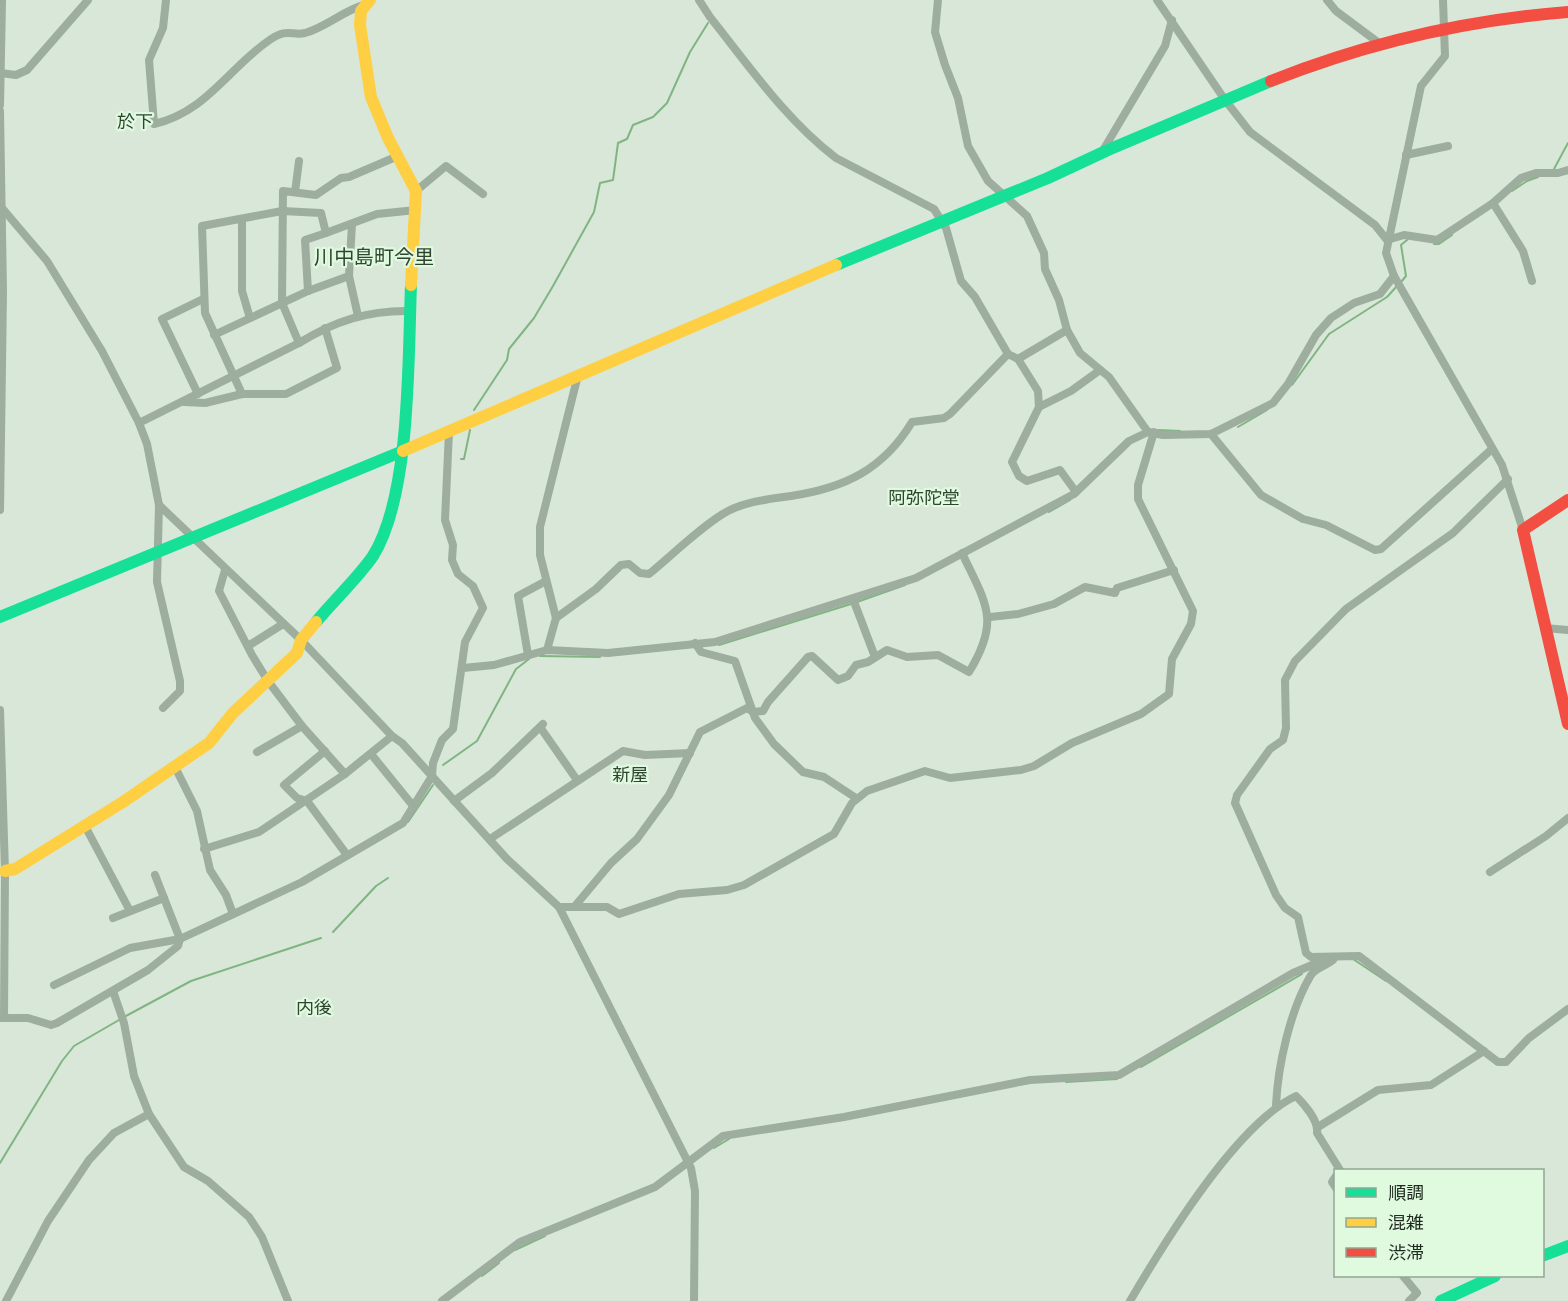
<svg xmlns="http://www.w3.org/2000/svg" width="1568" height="1301" font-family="'PT Sans Narrow','Noto Sans JP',sans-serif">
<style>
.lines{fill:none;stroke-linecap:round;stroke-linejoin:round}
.stream{stroke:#80b583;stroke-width:2}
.street{stroke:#9dad9e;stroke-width:8}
.fast{stroke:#16e098;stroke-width:12}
.slow{stroke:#ffcf43;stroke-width:12}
.jam{stroke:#f24e42;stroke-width:12}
.labels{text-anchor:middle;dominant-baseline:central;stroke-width:4.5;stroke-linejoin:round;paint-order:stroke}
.neighbourhood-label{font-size:18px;fill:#2f4530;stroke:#dffadf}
.quarter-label{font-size:20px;fill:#2f4530;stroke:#dffadf}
</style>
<rect width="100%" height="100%" fill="#d8e7d8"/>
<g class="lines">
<g class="stream">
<polyline points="1554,169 1568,143"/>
<polyline points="1512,191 1527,181 1538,177"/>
<polyline points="1434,244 1439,244 1452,235"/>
<polyline points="1401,282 1406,276 1401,245 1407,240"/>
<polyline points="1292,385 1329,334 1387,297 1397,286"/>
<polyline points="474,410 507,360 509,349 534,318 553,286 594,212 600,183 613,180 618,143 627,139 633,125 653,117 667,103 690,52 708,23"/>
<polyline points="1238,427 1267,410"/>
<polyline points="1158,430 1180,431"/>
<polyline points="461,459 464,459 470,430"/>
<polyline points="1049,512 1070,500"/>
<polyline points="857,602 905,585"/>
<polyline points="719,645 851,604"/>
<polyline points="540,656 600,657"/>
<polyline points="443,765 477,741 516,669 529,659"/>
<polyline points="408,822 433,785"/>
<polyline points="333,932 376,886 388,878"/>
<polyline points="1353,959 1386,981"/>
<polyline points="124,1017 191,981 321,938"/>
<polyline points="1141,1067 1302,974"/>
<polyline points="1066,1082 1117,1079"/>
<polyline points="714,1148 729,1139"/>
<polyline points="0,1163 62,1061 74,1046 119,1020"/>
<polyline points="515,1250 545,1236"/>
<polyline points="482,1276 499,1263"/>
</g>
<g class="street">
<path d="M166,0L163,28L149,60L154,124C207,112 229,67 271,39C287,28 292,36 305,33C327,27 345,9 367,4"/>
<path d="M699,0L710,17C749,66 786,120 836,158L934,209L946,228L961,281L975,297L1008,354L1018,359L1067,330"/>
<polyline points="938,0 935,32 945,65 958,98 968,146 988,181 1027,216 1044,253 1045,269 1059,300 1067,330 1080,353 1109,377 1148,432"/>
<polyline points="1157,0 1225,100 1250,132 1375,225 1387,240 1404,235 1437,240 1493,203 1521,178 1536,173 1558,173 1568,170"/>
<polyline points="1327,0 1336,11 1379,43"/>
<polyline points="1443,0 1445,56 1421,86 1386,253 1394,276 1502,465 1523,530"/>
<polyline points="0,73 16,75 27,70 88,0"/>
<polyline points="0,105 2,0"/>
<polyline points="0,111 3,292 0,510"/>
<polyline points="1102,152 1165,46 1172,20"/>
<polyline points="1406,155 1448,146"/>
<polyline points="416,191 446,166 483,194"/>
<polyline points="295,192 299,161"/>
<polyline points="1493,203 1523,251 1532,281"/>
<polyline points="2,208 47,261 102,351 139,423 147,444 159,505 157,582 180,681 180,691 163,708"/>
<polyline points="242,220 242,291 250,318"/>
<polyline points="349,276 358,316"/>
<polyline points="308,291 305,240 326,233"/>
<polyline points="214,335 308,291 349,276 352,224"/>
<polyline points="299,343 282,303 283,191 316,195 341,178 349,177 398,156"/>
<polyline points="1018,359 1038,391 1039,407 1071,391 1100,370"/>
<polyline points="198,394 162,319 203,299"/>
<polyline points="242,394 205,313 202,226 282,211 321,213 326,233 377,214 416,210"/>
<polyline points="184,402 205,403 242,394 286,394 337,368 325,328"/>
<polyline points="1039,407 1012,462 1019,476 1027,481 1060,470 1076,492"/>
<path d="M139,423L299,343C335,321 368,310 411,311"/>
<polyline points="1211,434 1261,495 1303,519 1326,525 1375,550 1381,549 1492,449"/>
<polyline points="1508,479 1453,533 1346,609 1295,661 1285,680 1286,728 1283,740 1270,749 1237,795 1235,803 1276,895 1285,908 1298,917 1306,953 1311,957 1359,956 1498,1062 1506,1062 1529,1038 1568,1009"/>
<polyline points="159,505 301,640 392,736 402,743 507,859 559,907 691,1168 695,1191 694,1301"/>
<polyline points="225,570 219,591 252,655 268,681 302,726 345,774"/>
<polyline points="853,599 875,657"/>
<polyline points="990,617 1018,614 1054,604 1085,587 1115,593 1117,588 1174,570"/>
<path d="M556,618L596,589L621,565L629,564L640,573L649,574C671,556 705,523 728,511C747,501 771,499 791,496C844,488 883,470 912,422L944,418L950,414L1008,354"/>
<polyline points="1545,628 1568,630"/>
<polyline points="695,643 701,652 735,661 755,718 774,744 803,772 824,777 856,798"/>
<polyline points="248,646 283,624"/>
<polyline points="547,650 556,618 540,555 540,527 578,375"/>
<polyline points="528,655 518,596 546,581"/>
<polyline points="463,668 494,665 547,650 608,653 715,642 916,578 1074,494 1129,441 1148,432 1163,435 1211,434 1273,403 1288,384 1316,335 1331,318 1354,303 1380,294 1394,276"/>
<polyline points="0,710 5,871 4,1018"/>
<polyline points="540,727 577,780"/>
<polyline points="325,751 284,785 297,798 307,801 347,855"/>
<polyline points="257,752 302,726"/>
<polyline points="371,754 414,807"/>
<polyline points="175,767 197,811 210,870 226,895 233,914"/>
<polyline points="454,801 492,773 543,724"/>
<polyline points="85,826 130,911"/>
<polyline points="490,839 623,751 645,755 690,753"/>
<polyline points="204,849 259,832 345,774 392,736"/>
<polyline points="1490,872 1546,836 1568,818"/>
<path d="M575,906L611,863L637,839L669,795L700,732L747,708L753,712L763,711L768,702L808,657L812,656L838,680L848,676L856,665L868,662L887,650L907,657L938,655L969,672C1001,620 986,604 962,553"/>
<polyline points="559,907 607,907 619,914 679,894 727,890 744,885 834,834 852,803 867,791 925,771 950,778 1021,770 1034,766 1072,743 1141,714 1169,694 1172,659 1191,624 1193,611 1138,499 1138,485 1154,432"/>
<polyline points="113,918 164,898"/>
<polyline points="54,985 130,948 180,939 155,875"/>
<polyline points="113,991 124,1023 134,1076 149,1114 184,1167 208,1181 249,1217 262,1237 288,1301"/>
<polyline points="0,1018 28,1018 51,1025 57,1023 148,970 178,946 180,939 302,882 403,823 432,776 433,763 442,740 453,729 465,642 483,608 473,586 458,574 452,560 453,545 445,520 449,431"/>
<path d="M1276,1105C1278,1065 1290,1010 1311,975C1315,968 1328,965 1333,960"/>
<polyline points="1318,1127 1378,1090 1431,1085 1484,1051"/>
<polyline points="1336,1176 1332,1182 1336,1188"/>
<polyline points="1403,1276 1417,1293 1409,1301"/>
<polyline points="6,1301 48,1221 89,1160 114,1133 149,1114"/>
<polyline points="442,1301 520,1242 655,1187 723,1136 844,1117 1030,1080 1119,1075 1293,973 1331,957"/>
<path d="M1130,1301C1164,1243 1236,1124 1296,1096C1304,1104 1319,1121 1317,1133L1340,1170"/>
</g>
<g class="fast">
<polyline points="836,265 1048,178 1108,150 1271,81"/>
<polyline points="0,617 403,451"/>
<path d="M316,622C334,600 357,579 373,556C411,495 408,358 411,285"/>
<polyline points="1542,1256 1568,1246"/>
<polyline points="1441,1301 1495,1276"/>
</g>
<g class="slow">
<polyline points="370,0 361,11 360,25 371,97 388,138 416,191 411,285"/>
<polyline points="403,451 836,265"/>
<polyline points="5,871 15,869 123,802 209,743 233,713 297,653 301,640 316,622"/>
</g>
<g class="jam">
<path d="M1271,81C1367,43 1465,20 1568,12"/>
<polyline points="1568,500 1523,530 1568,724"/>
</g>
</g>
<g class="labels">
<g class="neighbourhood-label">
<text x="135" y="121">於下</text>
<text x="924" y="497">阿弥陀堂</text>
<text x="630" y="774">新屋</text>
<text x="314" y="1007">内後</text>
</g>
<g class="quarter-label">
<text x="374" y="257">川中島町今里</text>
</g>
</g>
<rect x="1334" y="1169" width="210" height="108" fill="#dffadf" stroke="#92a692" stroke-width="1.5"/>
<rect x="1346" y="1188" width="30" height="9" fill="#16e098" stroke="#92a692" stroke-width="1.5"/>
<text x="1388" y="1199" font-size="18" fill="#1f291f">順調</text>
<rect x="1346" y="1218" width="30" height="9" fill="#ffcf43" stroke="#92a692" stroke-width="1.5"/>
<text x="1388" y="1229" font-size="18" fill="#1f291f">混雑</text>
<rect x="1346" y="1248" width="30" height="9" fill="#f24e42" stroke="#92a692" stroke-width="1.5"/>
<text x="1388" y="1259" font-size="18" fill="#1f291f">渋滞</text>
</svg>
